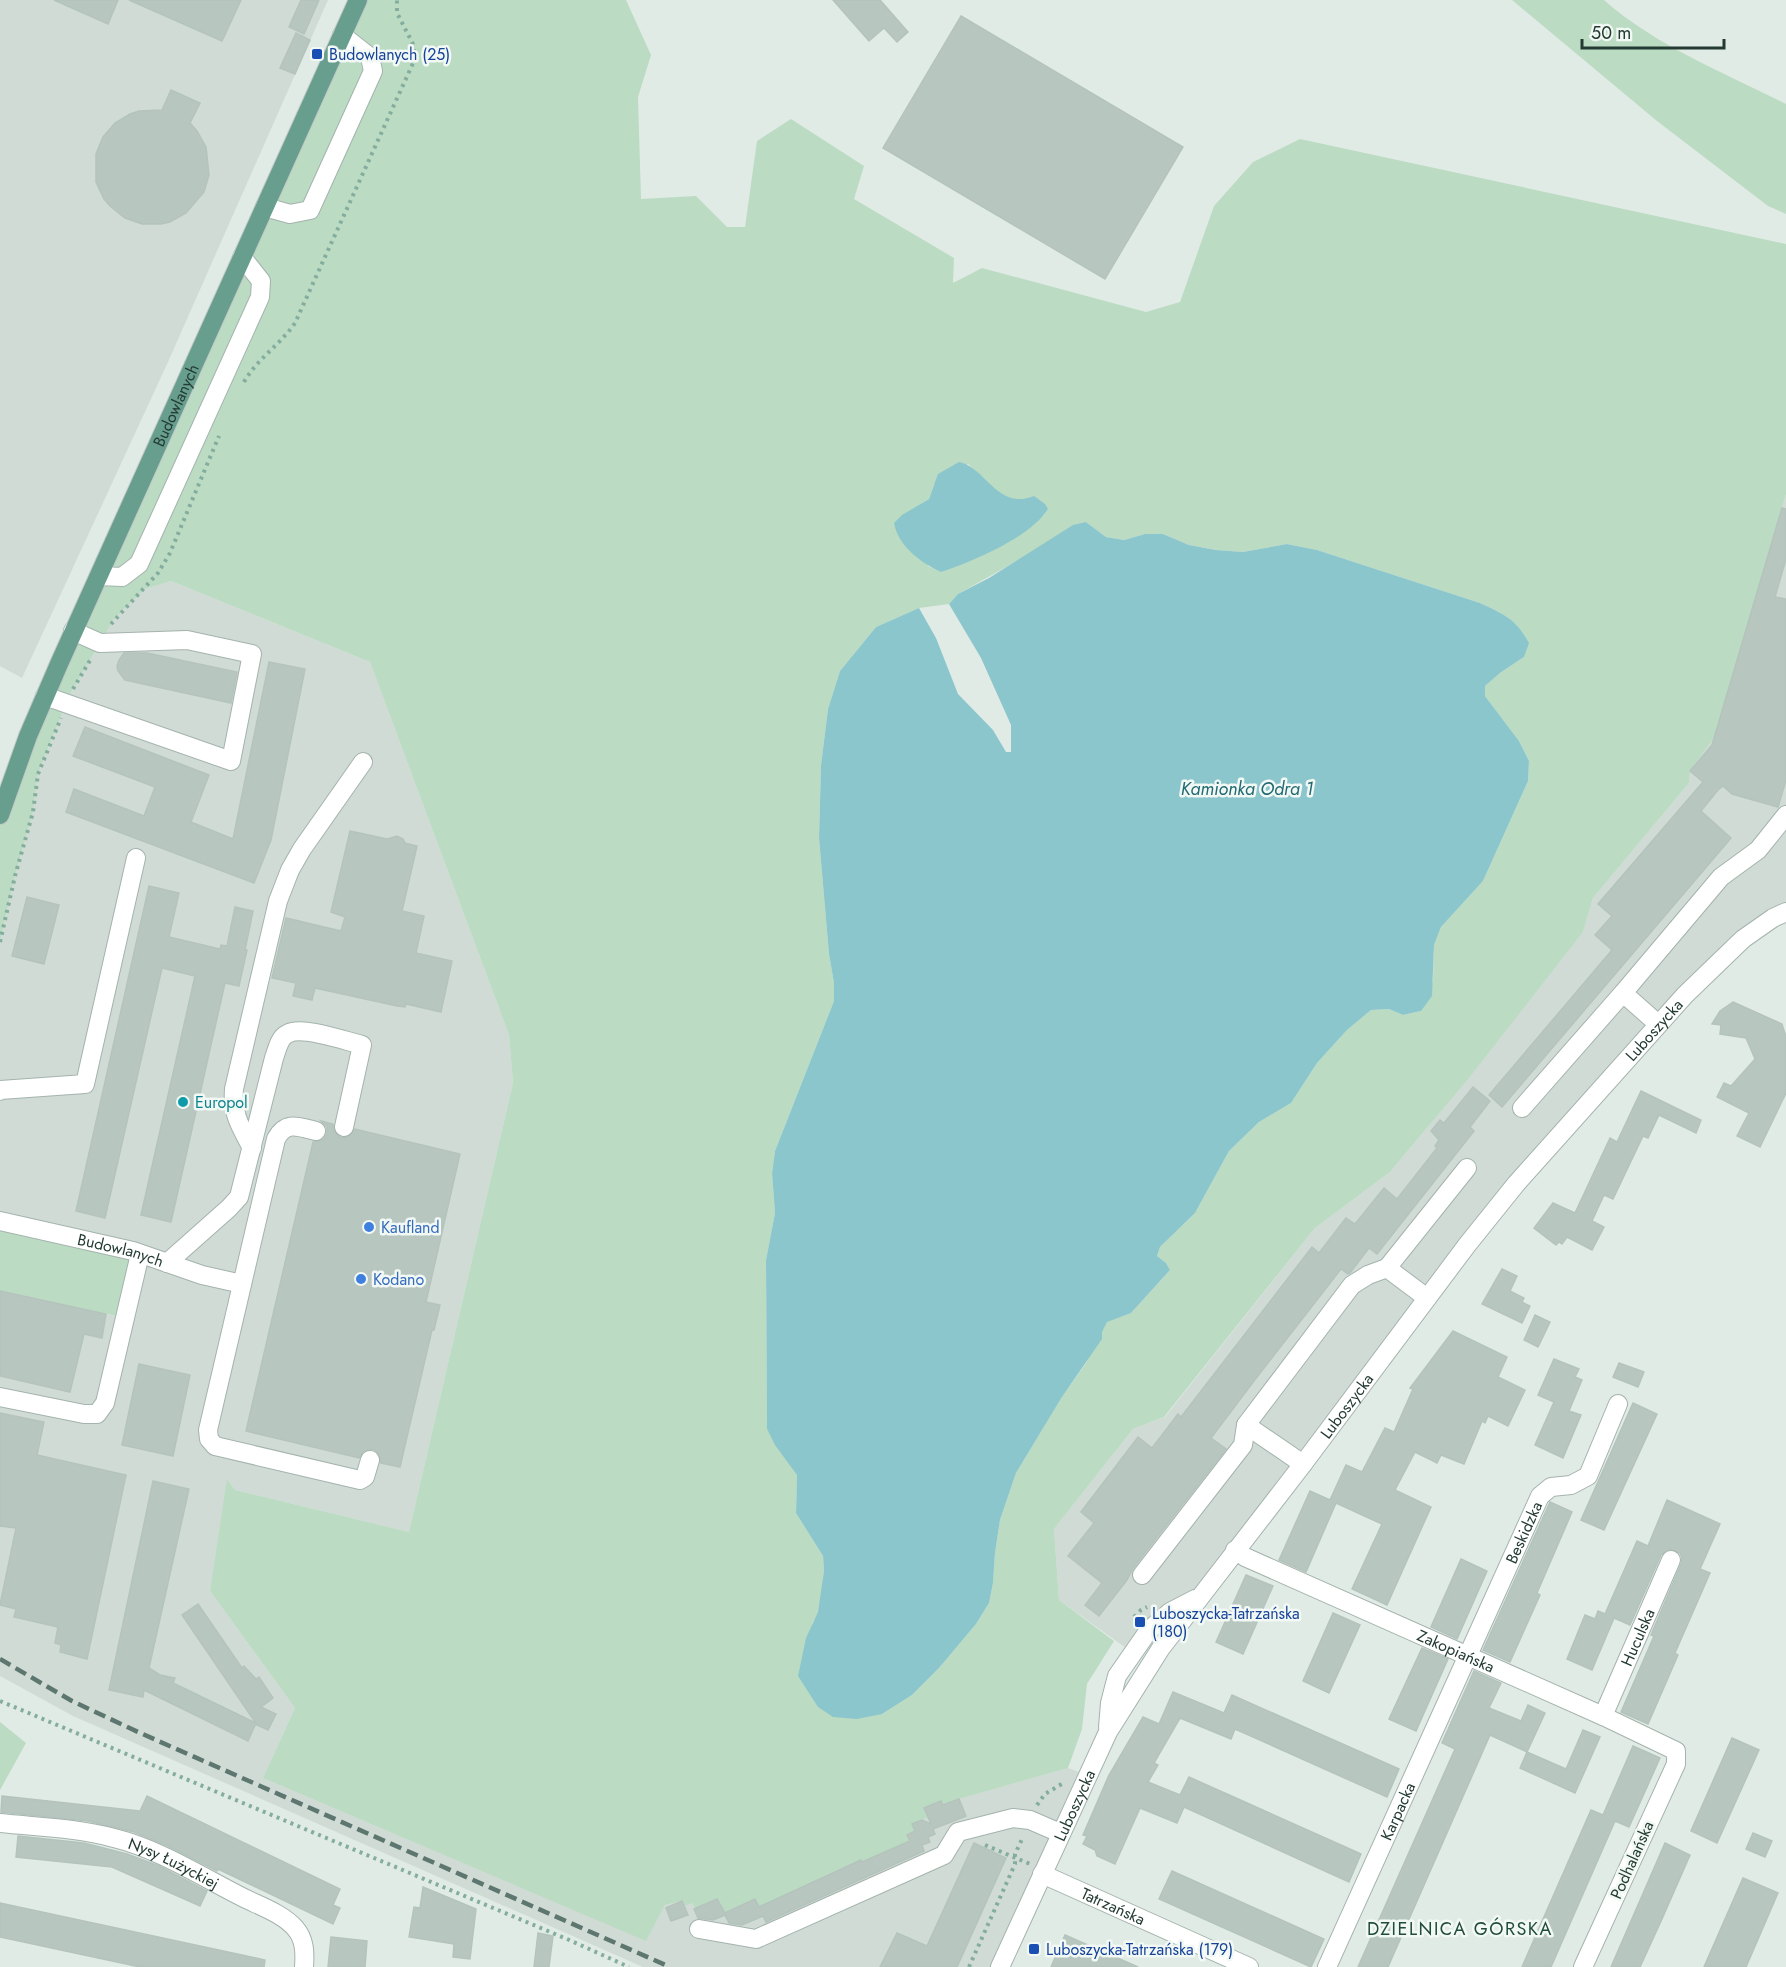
<svg xmlns="http://www.w3.org/2000/svg" width="1786" height="1967" font-family="Jost,sans-serif">
<style>
.built{fill:#d0dbd5}
.green{fill:#bbdbc3;fill-rule:evenodd}
.water{fill:#8cc6cd}
.building{fill:#b7c6bf;stroke:#b4c4bd;stroke-width:1.5}
.lines{fill:none;stroke-linecap:round;stroke-linejoin:round}
.minor-casing{stroke:#a4b3ad;stroke-width:20}
.major-casing{stroke:#c1c8c6;stroke-width:20}
.path{stroke:#84ad9e;stroke-width:4;stroke-dasharray:3 4.5;stroke-linecap:butt}
.minor{stroke:#fff;stroke-width:18}
.major{stroke:#689e8e;stroke-width:18}
.rail{stroke:#5d766f;stroke-width:4.5;stroke-dasharray:12 6;stroke-linecap:butt}
.transit-dot{fill:#1a4fb4;stroke:#f2f8f4;stroke-width:2}
.culture-dot{fill:#0f9aa8;stroke:#f2f8f4;stroke-width:2}
.shop-dot{fill:#3f7fe0;stroke:#f2f8f4;stroke-width:2}
.labels{text-anchor:middle;dominant-baseline:central;stroke-width:5;stroke-linejoin:round;paint-order:stroke}
.transit-label{font-size:16px;fill:#164399;stroke:#f2f8f4;text-anchor:start}
.street-label{font-size:16px;fill:#233b33;stroke:#f2f8f4}
.culture-label{font-size:16px;fill:#0d838f;stroke:#f2f8f4;text-anchor:start}
.shop-label{font-size:16px;fill:#366cbe;stroke:#f2f8f4;text-anchor:start}
.water-label{font-size:18px;font-style:italic;fill:#206973;stroke:#f2f8f4}
.neighbourhood-label{font-size:18px;letter-spacing:1.5px;fill:#204c3f;stroke:#f2f8f4}
</style>
<rect width="100%" height="100%" fill="#e1ebe6"/>
<g class="built">
<polygon points="0,0 328,0 168,362 22,678 0,666"/>
<polygon points="1786,494 1786,912 1773,918 1549,1145 1235,1550 1133,1653 1059,1600 1054,1529 1133,1429 1165,1417 1315,1228 1390,1172 1427,1128 1583,932 1593,898 1689,783 1690,771 1714,738"/>
<polygon points="171,581 370,662 509,1035 513,1083 409,1532 235,1490 228,1480 210,1591 295,1708 263,1778 646,1940 665,1905 682,1901 692,1903 695,1909 717,1899 755,1899 759,1907 907,1835 924,1808 941,1801 943,1805 959,1799 1068,1768 1087,1775 1000,1967 643,1967 73,1716 0,1676 0,1291 125,1318 0,1221 0,942 15,876 33,812 38,774 69,696 114,619 145,589"/>
</g>
<g class="green">
<path d="M358,0H626L651,55L638,97L641,199L696,196L727,227H745L757,141L791,119L864,166L854,199L954,258L953,283L982,268L1146,312L1180,302L1214,206L1253,162L1300,139L1786,244V494L1714,738L1690,771L1689,783L1593,898L1583,932L1468,1079L1390,1172L1315,1228L1164,1417L1133,1429L1054,1529L1059,1600L1114,1641L1087,1684L1082,1729L1068,1768L959,1799L943,1805L940,1802L924,1808L928,1817L912,1824L915,1831L907,1835L909,1841L759,1907L755,1900L725,1913L717,1899L695,1909L692,1903L684,1906L682,1901L665,1905L646,1941L263,1778L295,1708L210,1591L227,1479L235,1490L409,1532L513,1083L509,1035L370,662L171,581L145,589L114,619L69,696L38,774L33,812L15,876L0,942V815ZM968,464C980,476 997,495 1015,500C1026,502 1037,505 1048,509L1044,515L1031,526L941,572L928,566L919,505L929,499L934,485ZM1086,522L1106,537L1124,540L1145,534H1163L1189,545L1216,550L1243,552L1287,544L1317,550L1480,603C1505,615 1515,618 1528,643L1524,657L1500,673L1485,686V696L1519,741L1529,761L1528,781L1483,881L1441,927L1434,945L1433,981L1421,1011L1403,1015L1389,1009L1371,1010L1347,1030L1317,1063L1291,1103L1259,1122L1229,1151L1195,1213L1160,1247L1157,1256L1166,1263L1170,1270L1131,1313L1107,1321L1086,1363L1062,1397L1016,1473L1000,1520L995,1553L993,1583L989,1603L976,1624L939,1668L912,1695L882,1714L812,1624L818,1613L822,1593L824,1571L823,1556L796,1513L797,1475L767,1429L766,1260L775,1213L772,1173L775,1151L834,1001V983L829,954L819,838L821,765L828,709L840,671L876,627L919,608L949,604L958,594Z"/>
<path d="M1512,0H1604C1656,46 1725,73 1786,104V214L1768,206L1657,121Z"/>
<polygon points="0,1221 133,1251 126,1318 0,1291"/>
<polygon points="0,1722 26,1743 0,1790"/>
</g>
<g class="water">
<path d="M959,462C986,467 997,511 1034,496L1045,504L1048,509C1031,537 971,562 941,572C921,563 898,546 894,523L902,515L929,499L938,474Z"/>
<path d="M1086,522L1106,537L1124,540L1145,534H1163L1189,545L1216,550L1243,552L1287,544L1317,550L1480,603C1505,615 1515,618 1529,643L1524,657L1500,673L1485,686V696L1519,741L1529,761L1528,781L1483,881L1441,927L1434,945L1432,996L1421,1011L1403,1015L1389,1009L1371,1010L1347,1030L1317,1063L1291,1103L1259,1122L1229,1151L1195,1213L1160,1247L1157,1256L1166,1263L1170,1270L1131,1313L1107,1322L1102,1332V1339L1062,1397L1016,1473L1000,1520L995,1553L993,1583L989,1603L976,1624L939,1668L912,1695L882,1714L857,1719L833,1717L818,1707L798,1676L806,1638L818,1612L824,1571L823,1556L796,1513L797,1475L775,1445L767,1429L766,1260L775,1213L772,1173L775,1151L834,1001V983L829,954L819,838L821,765L828,709L840,671L876,627L919,608L936,638L958,694L993,730L1006,752H1011V725L981,658L949,604L958,594L989,578L1073,525Z"/>
</g>
<g class="building">
<polygon points="54,0 118,0 108,24"/>
<polygon points="129,0 241,0 222,41"/>
<polygon points="301,0 319,0 304,34 289,27"/>
<polygon points="833,0 880,0 908,32 897,42 884,28 869,41"/>
<polygon points="961,16 1183,147 1105,279 883,148"/>
<polygon points="296,33 310,40 295,74 280,68"/>
<polygon points="171,90 200,103 190,123 197,131 206,147 209,175 204,192 186,213 170,222 161,224 142,224 125,218 110,206 104,199 96,182 96,154 103,137 115,123 130,114 139,111 162,110"/>
<polygon points="1782,508 1786,509 1786,559 1775,597 1786,599 1786,780 1778,807 1732,794 1723,786 1718,790 1701,811 1731,838 1502,1107 1489,1095 1612,950 1595,935 1612,916 1598,904 1703,782 1690,771 1712,745"/>
<polygon points="124,653 147,653 237,672 231,703 125,680 118,671 117,666 119,660"/>
<polygon points="269,662 305,669 271,840 254,883 66,812 74,789 144,816 155,787 73,756 85,727 209,775 191,822 233,839"/>
<polygon points="350,831 387,839 397,836 403,839 405,843 417,846 402,911 424,916 416,953 452,961 441,1012 406,1004 405,1007 397,1006 315,988 312,1000 293,996 296,983 272,978 286,918 341,931 345,917 331,912"/>
<polygon points="149,886 179,893 169,937 220,949 221,945 227,946 235,907 253,911 245,950 247,950 239,986 225,983 171,1222 141,1215 195,976 162,968 105,1218 76,1211"/>
<polygon points="27,897 59,905 44,964 12,956"/>
<polygon points="1733,1002 1782,1024 1786,1037 1786,1093 1760,1147 1737,1136 1749,1113 1717,1097 1724,1083 1731,1086 1755,1059 1746,1038 1720,1034 1721,1025 1712,1024 1720,1011"/>
<polygon points="1473,1087 1490,1101 1470,1127 1474,1131 1377,1254 1369,1248 1350,1273 1348,1274 1341,1269 1257,1377 1211,1438 1226,1449 1133,1568 1127,1580 1099,1616 1085,1605 1102,1583 1068,1556 1094,1523 1081,1512 1138,1437 1152,1448 1178,1414 1181,1417 1312,1247 1319,1253 1346,1218 1355,1224 1384,1188 1397,1199 1437,1148 1435,1146 1439,1140 1431,1131 1440,1120 1444,1123"/>
<polygon points="1641,1091 1701,1120 1696,1133 1659,1115 1648,1138 1643,1136 1613,1199 1604,1195 1592,1221 1604,1227 1592,1250 1567,1237 1562,1244 1559,1242 1556,1245 1534,1228 1553,1203 1575,1213 1610,1138 1617,1142"/>
<polygon points="321,1121 333,1124 334,1131 341,1138 348,1137 355,1129 460,1154 426,1302 440,1305 434,1330 432,1330 400,1467 381,1463 378,1453 373,1449 363,1452 359,1458 246,1431 313,1142 324,1139 327,1133 327,1127"/>
<polygon points="1502,1269 1517,1276 1510,1291 1524,1298 1522,1302 1530,1306 1522,1323 1482,1304"/>
<polygon points="0,1291 106,1314 102,1338 84,1334 70,1392 0,1376"/>
<polygon points="1535,1315 1550,1322 1538,1347 1524,1340"/>
<polygon points="1453,1331 1507,1357 1498,1377 1525,1390 1508,1426 1488,1416 1485,1423 1482,1421 1464,1464 1441,1455 1437,1463 1415,1452 1395,1490 1431,1507 1387,1605 1352,1589 1382,1524 1336,1503 1306,1572 1279,1560 1310,1491 1330,1500 1346,1465 1362,1472 1385,1428 1394,1432 1413,1389 1410,1388"/>
<polygon points="1554,1359 1579,1369 1575,1377 1582,1380 1569,1411 1581,1415 1563,1458 1535,1445 1554,1402 1538,1395"/>
<polygon points="1619,1363 1644,1372 1638,1387 1613,1377"/>
<polygon points="139,1364 190,1375 173,1456 122,1445"/>
<polygon points="1633,1403 1657,1414 1604,1530 1581,1520"/>
<polygon points="0,1413 44,1422 37,1455 126,1475 87,1659 60,1652 61,1645 55,1643 58,1627 14,1617 16,1609 0,1605 16,1528 0,1526"/>
<polygon points="153,1481 189,1489 149,1668 160,1675 175,1678 173,1683 256,1723 248,1741 144,1690 143,1697 109,1690"/>
<polygon points="1667,1500 1720,1524 1700,1569 1710,1573 1675,1653 1678,1655 1648,1724 1621,1712 1654,1636 1651,1635 1681,1564 1682,1558 1680,1553 1670,1549 1661,1555 1630,1625 1614,1618 1592,1670 1567,1659 1585,1615 1595,1619 1598,1611 1605,1614 1637,1541 1648,1546"/>
<polygon points="1550,1502 1572,1512 1537,1593 1540,1595 1510,1662 1483,1650"/>
<polygon points="1461,1559 1487,1571 1457,1639 1431,1627"/>
<polygon points="1246,1575 1273,1586 1243,1654 1216,1642"/>
<polygon points="198,1604 242,1668 244,1666 256,1679 259,1677 273,1698 261,1707 276,1714 268,1730 257,1725 182,1615"/>
<polygon points="1333,1613 1360,1625 1329,1693 1303,1681"/>
<polygon points="1422,1648 1448,1659 1416,1731 1389,1719"/>
<polygon points="1474,1671 1501,1683 1489,1708 1521,1721 1528,1705 1545,1713 1527,1752 1490,1735 1388,1967 1358,1967 1455,1749 1442,1743"/>
<polygon points="1173,1692 1224,1713 1232,1695 1399,1769 1387,1797 1235,1729 1231,1739 1180,1718 1154,1763 1158,1765 1148,1782 1180,1795 1189,1777 1361,1854 1349,1882 1184,1807 1177,1823 1140,1808 1115,1864 1097,1856 1095,1850 1083,1844 1087,1836 1083,1835 1109,1775 1143,1717 1159,1724"/>
<polygon points="1583,1730 1600,1737 1575,1793 1520,1768 1527,1752 1566,1769"/>
<polygon points="1732,1738 1759,1750 1717,1843 1691,1831"/>
<polygon points="1633,1746 1660,1758 1629,1827 1615,1821 1551,1967 1522,1967 1591,1810 1603,1815"/>
<polygon points="2,1796 140,1811 147,1796 340,1889 333,1905 340,1908 333,1924 218,1869 217,1871 168,1846 134,1832 88,1821 1,1812"/>
<polygon points="959,1799 966,1816 933,1829 935,1834 928,1837 930,1842 922,1845 924,1851 766,1922 763,1916 742,1925 729,1923 725,1915 713,1920 698,1918 694,1909 717,1899 725,1913 755,1899 759,1907 861,1860 862,1862 910,1841 907,1835 915,1831 912,1824 922,1820 931,1824 924,1808 941,1801 943,1805"/>
<polygon points="1753,1833 1772,1841 1765,1857 1746,1849"/>
<polygon points="18,1836 84,1843 127,1854 159,1866 207,1891 200,1906 112,1867 16,1857"/>
<polygon points="974,1843 1006,1858 957,1967 880,1967 897,1933 927,1946"/>
<polygon points="1665,1843 1690,1855 1662,1919 1640,1967 1611,1967"/>
<polygon points="1172,1871 1324,1939 1311,1967 1159,1899"/>
<polygon points="1743,1878 1778,1893 1746,1967 1704,1967"/>
<polygon points="423,1887 476,1909 470,1959 453,1957 454,1944 409,1937 414,1907 420,1908"/>
<polygon points="682,1901 688,1915 671,1921 666,1908"/>
<polygon points="0,1903 265,1960 264,1967 140,1967 0,1937"/>
<polygon points="538,1933 553,1936 549,1967 534,1967"/>
<polygon points="1065,1935 1081,1942 1138,1967 1051,1967"/>
<polygon points="331,1937 367,1941 365,1967 328,1967"/>
</g>
<g class="lines">
<defs>
<g id="minor">
<polyline points="265,207 290,214 310,210 373,71 370,57 342,35"/>
<polyline points="99,576 122,577 139,564 260,297 261,281 242,257"/>
<polyline points="45,696 231,761 252,654 187,640 100,643 73,631"/>
<polyline points="1658,1024 1623,993 1721,877 1758,850 1786,815"/>
<polyline points="0,1091 0,1090 85,1084 136,858"/>
<polyline points="1522,1108 1623,993"/>
<path d="M316,1131C299,1127 286,1120 276,1139L208,1430L209,1439L215,1446L360,1480L365,1477L370,1460"/>
<path d="M252,1148C240,1126 232,1114 234,1089L278,901L290,870L302,849L363,762"/>
<path id="s1" d="M0,1221L133,1251L202,1275L242,1284"/>
<path d="M167,1263L229,1208L239,1197L274,1058C277,1050 279,1038 287,1034C302,1025 345,1041 362,1045L344,1127"/>
<polyline points="1427,1298 1387,1268 1467,1168"/>
<polyline points="0,1397 84,1414 97,1414 105,1403 140,1254"/>
<polyline points="1303,1464 1246,1425 1352,1285 1368,1275 1387,1268"/>
<path id="s2" d="M1235,1550L1245,1557L1603,1716L1676,1751V1764L1583,1967"/>
<polyline points="1142,1575 1243,1445 1246,1425"/>
<path id="s3" d="M1603,1716L1671,1560"/>
<polyline points="1108,1727 1110,1703 1117,1676 1149,1630 1170,1612 1195,1599"/>
<path id="s4" d="M0,1823C38,1827 77,1828 114,1838C159,1849 202,1877 244,1898C260,1906 283,1914 295,1928C305,1939 305,1953 304,1967"/>
<path id="s5" d="M1042,1874L1249,1967"/>
<polyline points="699,1929 756,1939 944,1855 958,1832 1013,1818 1030,1820 1060,1833"/>
<path id="s6" d="M1000,1967L1108,1732L1161,1648L1303,1464L1467,1245L1516,1184L1685,995L1743,939L1773,918L1786,912"/>
<path id="s7" d="M1327,1967L1540,1496L1551,1487L1571,1485L1588,1476L1618,1404"/>
</g>
<g id="major">
<path id="s8" d="M0,815L28,736L59,664L358,0"/>
</g>
</defs>
<use href="#minor" class="minor-casing"/>
<use href="#major" class="major-casing"/>
<g class="path">
<path d="M244,382C257,359 280,345 295,323L414,61V46L397,13V0"/>
<polyline points="111,624 158,573 170,553 219,436"/>
<polyline points="73,689 92,657"/>
<polyline points="0,942 15,876 33,812 38,774 61,718"/>
<polyline points="1134,1617 1141,1610 1147,1607"/>
<polyline points="0,1701 567,1939 629,1967"/>
<polyline points="1037,1805 1045,1794 1065,1782"/>
<polyline points="985,1845 1030,1864"/>
<polyline points="969,1967 1015,1864 1015,1854 1023,1837"/>
</g>
<use href="#minor" class="minor"/>
<use href="#major" class="major"/>
<polyline class="rail" points="0,1659 72,1701 138,1732 670,1967"/>
</g>
<g class="transit-dot">
<rect x="311" y="48" width="12" height="12" rx="3"/>
<rect x="1134" y="1616" width="12" height="12" rx="3"/>
<rect x="1028" y="1943" width="12" height="12" rx="3"/>
</g>
<circle class="culture-dot" cx="183" cy="1102" r="6"/>
<g class="shop-dot">
<circle cx="369" cy="1227" r="6"/>
<circle cx="361" cy="1279" r="6"/>
</g>
<g class="labels">
<g class="transit-label">
<text x="329" y="54">Budowlanych (25)</text>
<text x="1152" y="1613">Luboszycka-Tatrzańska<tspan x="1152" dy="18">(180)</tspan></text>
<text x="1046" y="1949">Luboszycka-Tatrzańska (179)</text>
</g>
<g class="street-label">
<text stroke="none"><textPath href="#s8" startOffset="446">Budowlanych</textPath></text>
<text stroke="none"><textPath href="#s6" startOffset="1149">Luboszycka</textPath></text>
<text stroke="none"><textPath href="#s1" startOffset="124">Budowlanych</textPath></text>
<text stroke="none"><textPath href="#s6" startOffset="663">Luboszycka</textPath></text>
<text stroke="none"><textPath href="#s7" startOffset="477">Beskidzka</textPath></text>
<text stroke="none"><textPath href="#s3" startOffset="86">Huculska</textPath></text>
<text stroke="none"><textPath href="#s2" startOffset="243">Zakopiańska</textPath></text>
<text stroke="none"><textPath href="#s6" startOffset="178">Luboszycka</textPath></text>
<text stroke="none"><textPath href="#s7" startOffset="171">Karpacka</textPath></text>
<text transform="translate(1632 1860) rotate(-66)">Podhalańska</text>
<text stroke="none"><textPath href="#s4" startOffset="180">Nysy Łużyckiej</textPath></text>
<text stroke="none"><textPath href="#s5" startOffset="78">Tatrzańska</textPath></text>
</g>
<g class="culture-label">
<text x="195" y="1102">Europol</text>
</g>
<g class="shop-label">
<text x="381" y="1227">Kaufland</text>
<text x="373" y="1279">Kodano</text>
</g>
<g class="water-label">
<text x="1247" y="789">Kamionka Odra 1</text>
</g>
<g class="neighbourhood-label">
<text x="1460" y="1929">DZIELNICA GÓRSKA</text>
</g>
</g>
<path d="M1582 39v9h142v-9" fill="none" stroke="#233b33" stroke-width="3"/>
<text x="1591" y="39" font-size="18" fill="#233b33" stroke="#f2f8f4" stroke-width="4.5" paint-order="stroke">50 m</text>
</svg>
